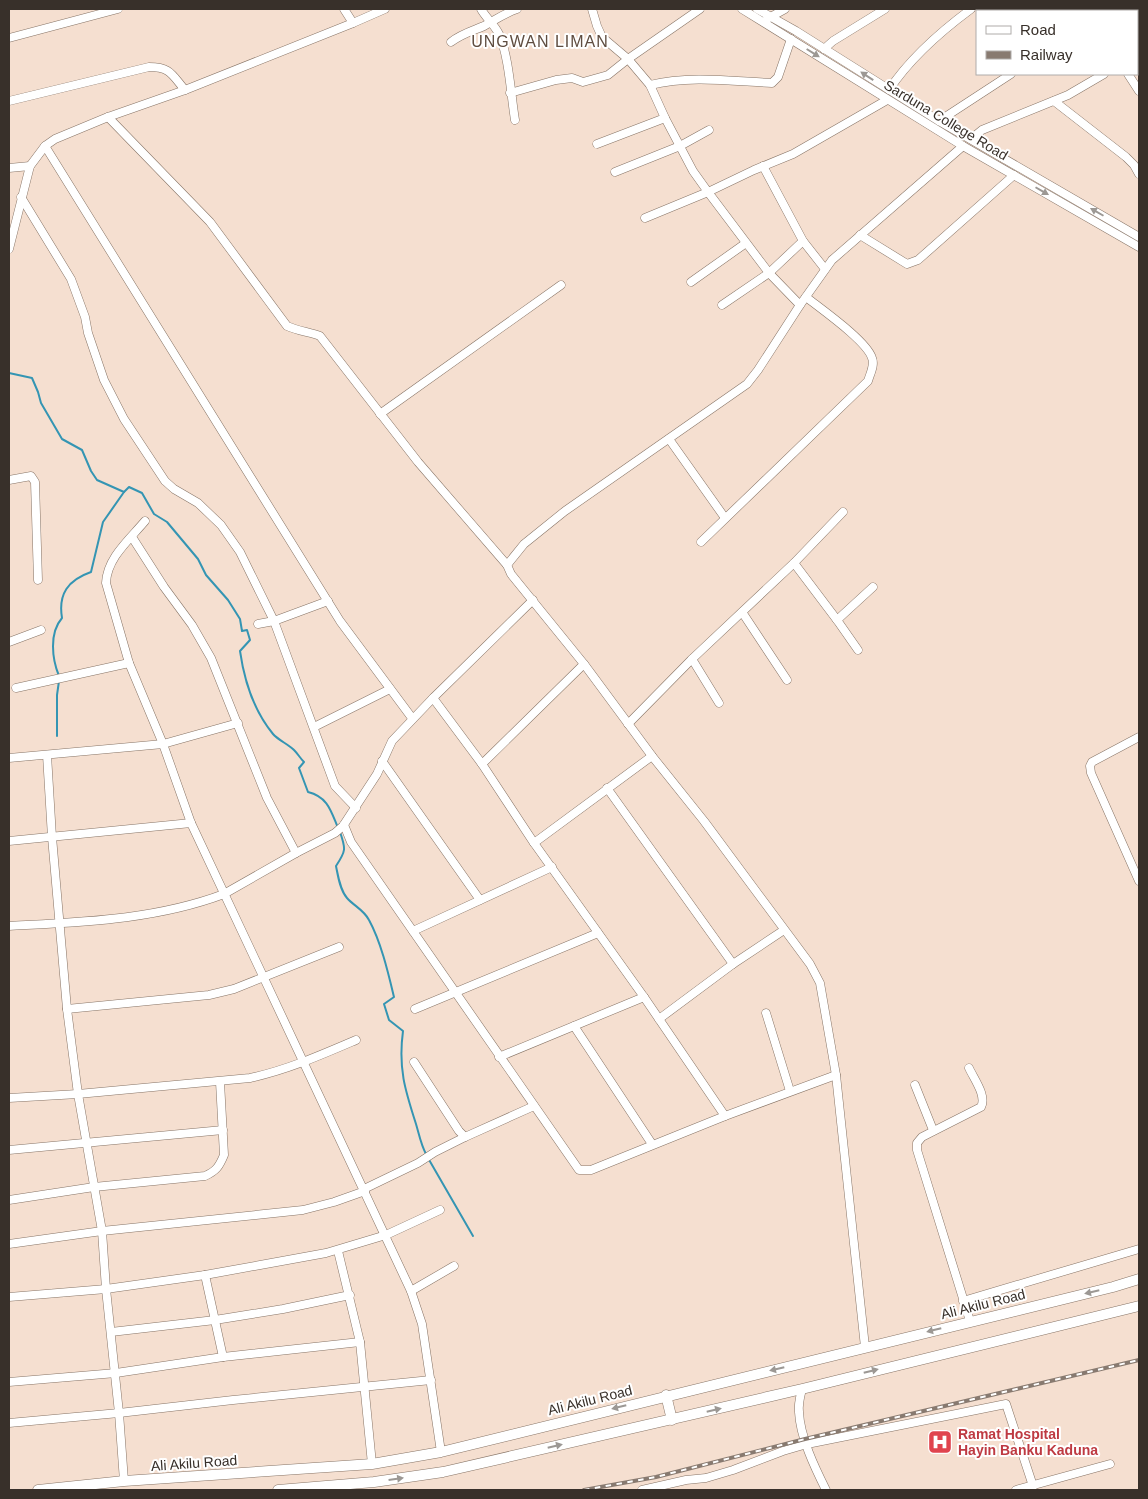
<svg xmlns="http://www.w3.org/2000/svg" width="1148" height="1499" font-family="Helvetica,sans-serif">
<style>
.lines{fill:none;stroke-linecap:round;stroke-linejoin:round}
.stream{stroke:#3495b3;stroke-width:2}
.minor-casing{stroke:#877466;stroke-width:9}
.major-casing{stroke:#877466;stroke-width:11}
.minor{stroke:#fff;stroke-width:8}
.major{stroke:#fff;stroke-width:10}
.rail-casing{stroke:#887a70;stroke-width:4}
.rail{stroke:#fff;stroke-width:2;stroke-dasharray:5.5;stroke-linecap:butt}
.oneway{fill:#9c9894}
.labels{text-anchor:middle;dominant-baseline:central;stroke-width:4;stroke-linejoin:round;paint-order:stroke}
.street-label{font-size:14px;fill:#38302a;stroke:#fff}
.health-label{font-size:14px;font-weight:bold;fill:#be3a42;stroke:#fff;text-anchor:start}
.quarter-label{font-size:16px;letter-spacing:1px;fill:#5f4d40;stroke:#fff}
</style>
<rect width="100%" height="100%" fill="#f5dfd0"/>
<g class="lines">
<g class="stream">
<path d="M9,373L32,378L38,392L41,403L62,439L82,450L91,471L97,480L124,492L103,522L91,572C68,580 58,594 62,618C49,633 52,659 59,676"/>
<path d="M124,492L129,487L142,493L154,514L167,522L198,559L206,575L228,600L240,619L242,631L247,630L250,640L240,651C244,679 254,711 273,734C278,740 288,744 294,750C298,754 300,758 304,762L299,768L308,792C328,797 331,811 338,828"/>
<polyline points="57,736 57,695 59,681"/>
<path d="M340,832C346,849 346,851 336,866C338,876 340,890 347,898C354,906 364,910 369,920C381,942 388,972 394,997L384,1004L389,1020L403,1031C398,1068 405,1090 416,1124C419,1134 421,1145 426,1154"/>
<polyline points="428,1158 473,1236"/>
</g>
<defs>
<g id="minor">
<polyline points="344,9 353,23"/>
<path d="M481,9C486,18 494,24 499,34C509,56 511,96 515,120"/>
<polyline points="592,9 597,26 602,37 628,59 650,85 665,118 693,171 708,192 769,273 800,305"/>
<polyline points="742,9 963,146 1139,247"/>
<polyline points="757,9 796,31 939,121 1139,237"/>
<polyline points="1112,11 1116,9"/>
<polyline points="767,19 785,9"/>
<polyline points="9,38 118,9"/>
<path d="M451,42C461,34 472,31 484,26C495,20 505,13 517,9"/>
<polyline points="1137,43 1139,40"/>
<polyline points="824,49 833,41 885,9"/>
<polyline points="1128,74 1139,91"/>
<path d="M650,85C690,75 731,81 772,83L778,77L791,39"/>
<path d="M889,90C910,58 940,32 971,9"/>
<polyline points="510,93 556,80 572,78 583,82 608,75 628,59 700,9"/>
<path d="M9,101L149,67C171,67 172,75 185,90"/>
<polyline points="1054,101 1126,157 1134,165 1139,174"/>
<path d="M108,117L210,222L287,326C298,331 309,332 320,336L418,462L507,565L511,574L584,664L652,756L704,821L810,964L820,983L836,1075L865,1347"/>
<polyline points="939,121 1011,74"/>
<polyline points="971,139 982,130 1068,95 1104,74"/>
<polyline points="597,144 665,118"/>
<polyline points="45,146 340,621 412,718"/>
<polyline points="763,166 803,241 825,269"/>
<polyline points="9,168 30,166"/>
<polyline points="615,172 680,146 709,130"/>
<polyline points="21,197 71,279 85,317 88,333 104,380 124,419 165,481 174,489 198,503 221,525 240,552 274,621 335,786 356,808"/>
<polyline points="645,218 708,192 754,170 793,154 887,100"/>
<polyline points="860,235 907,264 918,260 1014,175"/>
<polyline points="9,249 30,166 45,146 55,139 108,117 185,90 353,23 385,9"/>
<polyline points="691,282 746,243"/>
<polyline points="722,305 769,273 803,241"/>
<polyline points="380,414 561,285"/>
<polyline points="669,439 725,518"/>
<polyline points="9,480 31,476 35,482 38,580"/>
<path d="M145,521C129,540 107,558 106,583L129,663L163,744L191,823L411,1291L422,1324L441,1452"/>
<polyline points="132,537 164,587 192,625 211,658 267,798 296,853"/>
<path d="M701,542L868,381C870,374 875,365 872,358C867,341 821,309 806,297"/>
<polyline points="794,563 837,620 858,650"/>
<polyline points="507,565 524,544 565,511 747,384 758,370 800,305 832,260 963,146"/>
<polyline points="742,612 787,680"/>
<polyline points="837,620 873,587"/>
<polyline points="258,624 274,621 328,601"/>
<polyline points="9,642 41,630"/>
<polyline points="692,659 719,703"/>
<polyline points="16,688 129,663"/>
<polyline points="433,698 482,764 534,843 644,997 725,1116"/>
<polyline points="628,724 692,659 794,563 843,512"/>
<polyline points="314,727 390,689"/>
<polyline points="1139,737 1092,762 1090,766 1091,773 1139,881"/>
<polyline points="47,755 52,837 67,1009 78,1094 102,1231 106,1289 119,1413 124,1481"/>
<polyline points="9,758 163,744 238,723"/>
<polyline points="382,761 480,900"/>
<polyline points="482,764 584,664"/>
<polyline points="607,788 733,964"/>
<polyline points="344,825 351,842 579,1170 591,1170 725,1116 836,1075"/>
<polyline points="9,841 191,823"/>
<polyline points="534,843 652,756"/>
<path d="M9,926C81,922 155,920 224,894L296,853L335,833L343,826L377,774L392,741L433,698L533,600"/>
<polyline points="413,931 552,867"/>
<polyline points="67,1009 209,995 234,989 339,947"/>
<polyline points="415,1009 598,933"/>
<polyline points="766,1013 790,1091"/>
<polyline points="659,1019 733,964 784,930"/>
<polyline points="574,1026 652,1144"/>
<polyline points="499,1057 644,997"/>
<polyline points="414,1062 459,1131 465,1137"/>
<path d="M969,1068C974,1079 987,1096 981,1107L922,1137L917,1143V1150L970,1321"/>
<polyline points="915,1085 933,1130"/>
<path d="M9,1098L78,1094L250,1078C287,1070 321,1055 356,1040"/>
<polyline points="9,1150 223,1130"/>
<polyline points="364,1189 418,1163 435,1152 465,1137 534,1106"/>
<path d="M9,1200L94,1187L205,1176C216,1171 219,1167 224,1155L220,1082"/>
<polyline points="9,1244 102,1231 303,1210 334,1202 365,1191"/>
<polyline points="338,1251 360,1342 372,1464"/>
<polyline points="205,1275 223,1357"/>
<polyline points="411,1291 454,1266"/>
<polyline points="9,1297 106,1289 205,1275 326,1253 386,1235 440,1210"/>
<polyline points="963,1301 1139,1249"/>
<polyline points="111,1332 215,1320 283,1309 350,1295"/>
<polyline points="9,1382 116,1373 223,1357 360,1342"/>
<path d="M802,1389C800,1397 798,1404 799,1412C800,1437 815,1468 826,1490"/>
<polyline points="9,1423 119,1413 233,1400 431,1380"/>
<polyline points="642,1490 686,1480 706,1478 733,1470 783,1451 807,1444 1006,1404 1033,1486"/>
<polyline points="1016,1490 1110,1464"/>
</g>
<g id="major">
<polyline points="666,1395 672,1420"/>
<polyline points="38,1490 124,1481 372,1464 441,1452 1113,1287 1139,1279"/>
<polyline points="278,1490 374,1482 443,1472 802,1389 1139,1306"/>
</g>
</defs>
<use href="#minor" class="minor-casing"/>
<use href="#major" class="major-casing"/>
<use href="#minor" class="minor"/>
<use href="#major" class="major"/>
<defs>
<polyline id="rail" points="584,1490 656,1477 805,1439 1139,1360"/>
</defs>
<use href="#rail" class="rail-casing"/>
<use href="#rail" class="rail"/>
</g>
<defs><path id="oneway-solid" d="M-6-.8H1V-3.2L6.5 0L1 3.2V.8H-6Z" transform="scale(1.25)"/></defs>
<g class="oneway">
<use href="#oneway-solid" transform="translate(813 53) rotate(32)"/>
<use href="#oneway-solid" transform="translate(867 76) rotate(-147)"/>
<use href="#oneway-solid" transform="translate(1042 191) rotate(30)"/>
<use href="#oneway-solid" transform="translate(1097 212) rotate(-150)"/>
<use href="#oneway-solid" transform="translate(1092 1292) rotate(167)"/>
<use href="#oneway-solid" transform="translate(934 1330) rotate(166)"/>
<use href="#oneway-solid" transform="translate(777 1369) rotate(167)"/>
<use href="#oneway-solid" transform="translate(871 1371) rotate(-14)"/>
<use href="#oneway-solid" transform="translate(619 1407) rotate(166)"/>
<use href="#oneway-solid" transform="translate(714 1410) rotate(-13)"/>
<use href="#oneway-solid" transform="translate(555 1446) rotate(-13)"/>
<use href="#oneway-solid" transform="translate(396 1479) rotate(-8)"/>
</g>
<defs>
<symbol id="hospital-square" viewBox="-11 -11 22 22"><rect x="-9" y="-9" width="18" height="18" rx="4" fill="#e0444e" stroke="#fff"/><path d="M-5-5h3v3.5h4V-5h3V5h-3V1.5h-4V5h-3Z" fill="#fff"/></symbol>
</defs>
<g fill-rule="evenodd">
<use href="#hospital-square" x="926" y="1428" width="28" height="28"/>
</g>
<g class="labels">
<g class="street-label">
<text transform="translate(946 120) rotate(31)">Sarduna College Road</text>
<text transform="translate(983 1304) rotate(-14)">Ali Akilu Road</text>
<text transform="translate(590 1400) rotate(-14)">Ali Akilu Road</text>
<text transform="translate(194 1463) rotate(-4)">Ali Akilu Road</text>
</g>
<g class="health-label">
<text x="958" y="1434">Ramat Hospital<tspan x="958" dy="16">Hayin Banku Kaduna</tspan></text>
</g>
<g class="quarter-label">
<text x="540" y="41">UNGWAN LIMAN</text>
</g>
</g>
<rect width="1148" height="1499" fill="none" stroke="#38302a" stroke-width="20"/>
<rect x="976" y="10" width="162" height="65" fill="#ffffff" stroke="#afacaa"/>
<rect x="986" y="26" width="25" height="8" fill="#ffffff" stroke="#afacaa"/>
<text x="1020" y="35" font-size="15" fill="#38302a">Road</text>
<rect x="986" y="51" width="25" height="8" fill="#887a70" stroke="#afacaa"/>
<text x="1020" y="60" font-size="15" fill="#38302a">Railway</text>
</svg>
